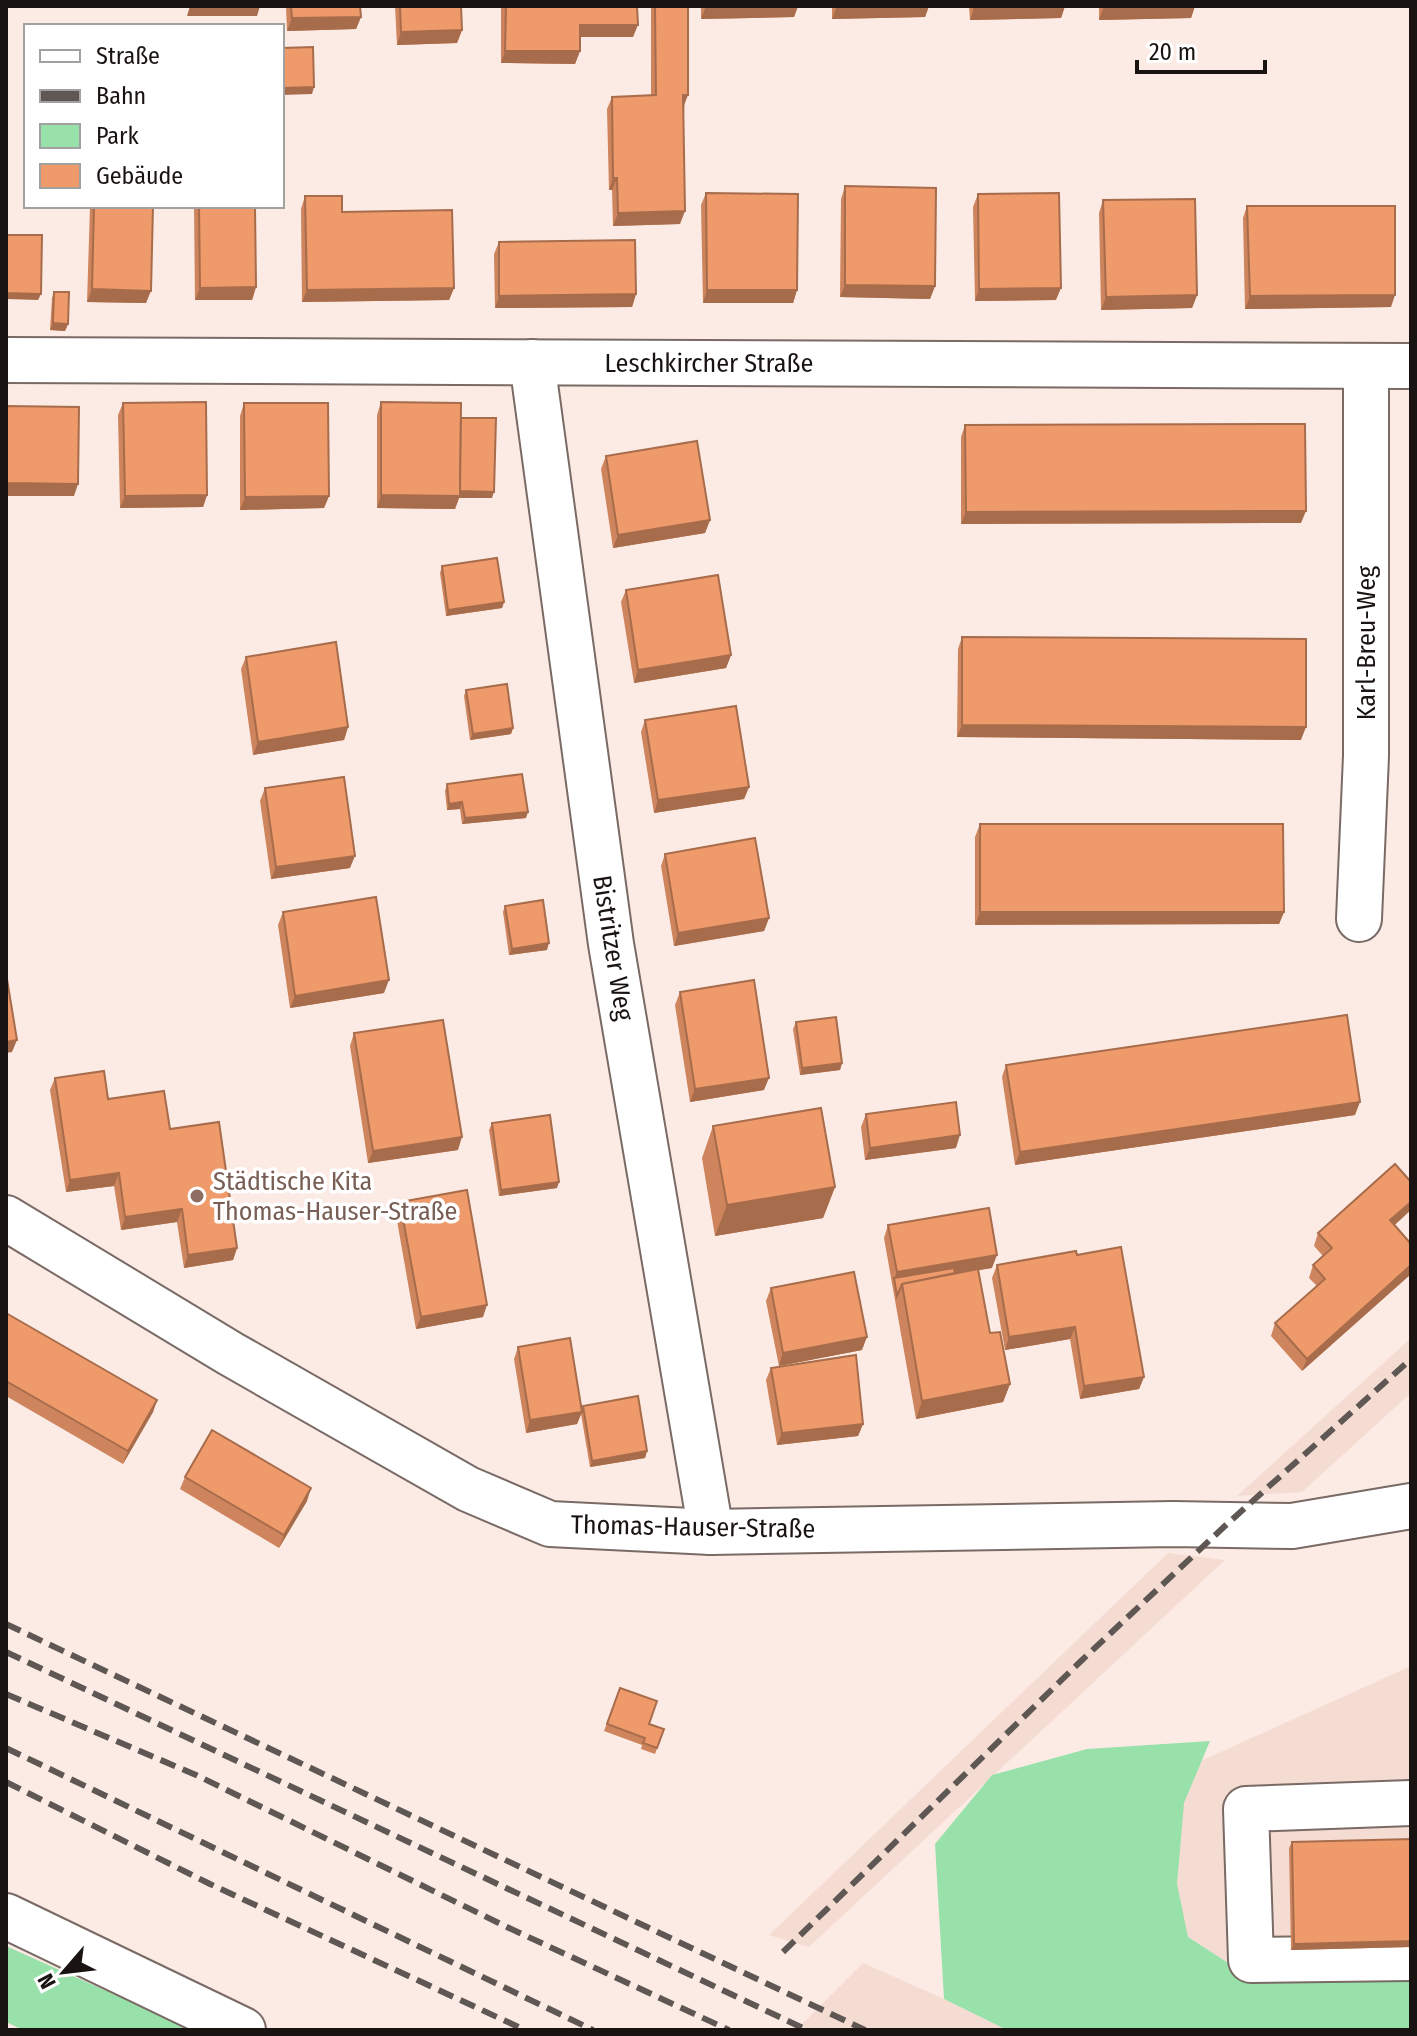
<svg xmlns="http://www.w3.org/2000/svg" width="1417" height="2036" font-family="'Fira Sans Condensed',sans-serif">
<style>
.built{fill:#f5dcd3}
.green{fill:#98e1aa}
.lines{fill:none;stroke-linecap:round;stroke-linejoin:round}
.minor-casing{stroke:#796a65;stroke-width:48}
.minor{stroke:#fff;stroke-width:44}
.rail{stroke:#5f5753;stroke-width:6;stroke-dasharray:16 8;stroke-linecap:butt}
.wall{fill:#ce845c}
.shaded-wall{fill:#a76c4b}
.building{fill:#ef9a6b;stroke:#a76c4b;stroke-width:2}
.education-dot{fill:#8d6e63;stroke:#fff;stroke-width:3}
.labels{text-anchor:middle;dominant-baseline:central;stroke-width:7;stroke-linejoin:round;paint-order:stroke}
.street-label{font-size:26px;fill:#191412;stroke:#fff}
.education-label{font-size:26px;fill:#785e54;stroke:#fff;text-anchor:start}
</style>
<rect width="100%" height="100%" fill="#fcebe5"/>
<g class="built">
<polygon points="1411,1338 1411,1393 1302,1492 1237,1496"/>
<polygon points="1168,1553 1225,1560 809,1947 769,1935"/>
<polygon points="1411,1666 1411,2030 1333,2030 1188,1937 1159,1853 1185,1768"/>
<polygon points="863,1963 944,1999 1007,2030 796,2030"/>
</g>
<g class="green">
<polygon points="1210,1741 1184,1803 1177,1884 1188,1937 1236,1968 1411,1968 1411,2030 1007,2030 944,1999 935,1844 992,1775 1087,1749"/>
<polygon points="6,1946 169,2019 186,2030 23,2030 6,2022"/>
</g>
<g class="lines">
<defs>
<g id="minor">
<polyline points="6,360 1411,366"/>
<polyline points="532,362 611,944 711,1532"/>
<polyline points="1359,919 1366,756 1366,367"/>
<polyline points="6,1218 231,1354 468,1489 550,1524 711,1532 1173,1524 1292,1526 1411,1506"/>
<polyline points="1411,1803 1246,1809 1251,1960 1411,1958"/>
<polyline points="6,1916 243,2030"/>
</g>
</defs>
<use href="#minor" class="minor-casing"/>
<use href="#minor" class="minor"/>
<g class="rail">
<polyline points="6,1624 865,2030"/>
<polyline points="6,1652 807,2030"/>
<polyline points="6,1694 196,1775 509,1928 729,2030"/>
<polyline points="6,1748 593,2030"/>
<polyline points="6,1782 210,1884 525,2030"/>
<polyline points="783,1952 1081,1661 1227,1524 1411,1359"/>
</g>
</g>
<g class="wall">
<polygon points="286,6 360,6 361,17 356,29 287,31"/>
<polygon points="395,6 461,6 462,30 457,43 397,45"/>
<polygon points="501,6 637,6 633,37 580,37 580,51 575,64 501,63"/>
<polygon points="651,6 688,6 680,224 613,226 612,190 609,190 607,109 612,97 651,96"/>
<polygon points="701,6 798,6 794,17 701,19"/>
<polygon points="832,6 929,6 925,17 832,19"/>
<polygon points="969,6 1065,6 1061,18 970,20"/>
<polygon points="1099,6 1195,6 1191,18 1099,20"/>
<polygon points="845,186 935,286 930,299 840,297 841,199"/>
<polygon points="706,193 797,290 793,303 703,303 701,205"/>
<polygon points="978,194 1056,300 975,301 973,207"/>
<polygon points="305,196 342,212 454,288 449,300 302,302 301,209"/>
<polygon points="1103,200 1197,295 1192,308 1101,310 1099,213"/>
<polygon points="90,206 153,206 146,303 87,302"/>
<polygon points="194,206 255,206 256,287 252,300 195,300"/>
<polygon points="1247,206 1391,307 1245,309 1243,218"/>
<polygon points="499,242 636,294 632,307 495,308 494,254"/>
<polygon points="54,292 68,324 65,331 50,330 52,298"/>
<polygon points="381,402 461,418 492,498 459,498 455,509 377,508 377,415"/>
<polygon points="123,403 207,495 203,507 120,508 118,415"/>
<polygon points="244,403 329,496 324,508 240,510 240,416"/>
<polygon points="965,425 1301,523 961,524 961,437"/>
<polygon points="606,456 710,520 705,533 613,548 601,469"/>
<polygon points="442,566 504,602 502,608 446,616 440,573"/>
<polygon points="626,590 731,655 726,668 634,683 621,602"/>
<polygon points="962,637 1301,740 957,737 958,649"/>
<polygon points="246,657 348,727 344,740 253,755 241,669"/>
<polygon points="466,690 513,728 511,734 470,740 464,696"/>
<polygon points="645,720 749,787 744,799 654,813 641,732"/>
<polygon points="447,784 526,818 462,824 460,809 447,810 445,791"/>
<polygon points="265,788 350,868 271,879 260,801"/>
<polygon points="980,824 1284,912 1279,924 975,925 975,837"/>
<polygon points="665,854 769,918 764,931 674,946 661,866"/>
<polygon points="505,906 547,950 509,955 503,912"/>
<polygon points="283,912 384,993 290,1008 278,925"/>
<polygon points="680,992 764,1090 690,1102 675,1005"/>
<polygon points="796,1022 842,1063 840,1070 800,1075 793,1029"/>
<polygon points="354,1033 458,1150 368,1163 350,1046"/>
<polygon points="1006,1065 1355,1115 1015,1165 1002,1077"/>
<polygon points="55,1078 108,1099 170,1129 237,1248 233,1260 184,1268 177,1222 121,1230 114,1186 66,1192 50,1090"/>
<polygon points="866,1114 956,1148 865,1160 861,1127"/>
<polygon points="492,1123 557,1188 499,1196 489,1130"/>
<polygon points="713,1126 835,1187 823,1218 715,1236 702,1158"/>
<polygon points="400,1202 483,1317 416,1329 396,1215"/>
<polygon points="888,1225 992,1268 978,1270 990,1333 1010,1384 1003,1402 916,1419 884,1238"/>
<polygon points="1394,1225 1411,1244 1411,1274 1302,1371 1271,1336 1275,1323 1317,1286 1309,1278 1313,1265 1323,1256 1314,1246 1318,1233"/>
<polygon points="997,1265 1144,1377 1139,1389 1080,1399 1070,1339 1005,1350 992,1278"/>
<polygon points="771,1288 862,1350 779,1366 766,1301"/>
<polygon points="6,1313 157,1400 153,1412 123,1464 6,1396"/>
<polygon points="518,1347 581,1410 583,1406 647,1451 645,1458 590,1467 581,1414 577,1424 526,1433 514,1359"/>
<polygon points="771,1368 863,1424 858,1436 777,1445 766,1380"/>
<polygon points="185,1477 307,1501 279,1548 180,1489"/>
<polygon points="620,1688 649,1724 664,1729 655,1754 641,1749 642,1745 604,1731"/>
<polygon points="1411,1839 1411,1947 1291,1950 1289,1848 1292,1842"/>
</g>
<g class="shaded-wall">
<polygon points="190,6 260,6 257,16 187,16"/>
<polygon points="706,6 798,6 794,17 701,19"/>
<polygon points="837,6 929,6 925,17 832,19"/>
<polygon points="1065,6 1061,18 970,20 974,8"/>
<polygon points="1104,6 1195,6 1191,18 1099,20"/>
<polygon points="361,17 356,29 287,31 292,18"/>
<polygon points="580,25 638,25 633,37 576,37"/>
<polygon points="462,30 457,43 397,45 401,32"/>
<polygon points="505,51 580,51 575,64 501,63"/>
<polygon points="314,87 312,94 282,95 282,88"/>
<polygon points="683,95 688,95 683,108"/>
<polygon points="613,178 617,178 612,190 609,190"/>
<polygon points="685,211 680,224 613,226 618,213"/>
<polygon points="845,285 935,286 930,299 840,297"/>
<polygon points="256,287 252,300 195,300 200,288"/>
<polygon points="454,288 449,300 302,302 307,290"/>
<polygon points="1061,288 1056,300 975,301 979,289"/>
<polygon points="92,289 151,291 146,303 87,302"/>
<polygon points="707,290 797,290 793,303 703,303"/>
<polygon points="6,293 41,294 38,300 6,299"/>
<polygon points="636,294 632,307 495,308 499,296"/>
<polygon points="1197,295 1192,308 1101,310 1106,297"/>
<polygon points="1395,295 1391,307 1245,309 1250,296"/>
<polygon points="53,323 68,324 65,331 50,330"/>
<polygon points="6,483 78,484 74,496 6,496"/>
<polygon points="458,491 494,492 492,498 459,498 455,509 377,508 381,495"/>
<polygon points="207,495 203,507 120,508 125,496"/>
<polygon points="329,496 324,508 240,510 245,497"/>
<polygon points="1306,511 1301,523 961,524 966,512"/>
<polygon points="710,520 705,533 613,548 618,535"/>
<polygon points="504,602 502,608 446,616 448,610"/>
<polygon points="731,655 726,668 634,683 638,670"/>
<polygon points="962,725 1306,727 1301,740 957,737"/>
<polygon points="348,727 344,740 253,755 258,742"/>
<polygon points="513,728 511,734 470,740 473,734"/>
<polygon points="749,787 744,799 654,813 658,800"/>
<polygon points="462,802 460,809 447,810 449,804"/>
<polygon points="528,812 526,818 462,824 465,818"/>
<polygon points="355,856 350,868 271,879 276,867"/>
<polygon points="980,912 1284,912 1279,924 975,925"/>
<polygon points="769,918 764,931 674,946 678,933"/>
<polygon points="549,943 547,950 509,955 512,949"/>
<polygon points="389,980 384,993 290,1008 295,996"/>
<polygon points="17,1040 12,1052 6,1053 6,1042"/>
<polygon points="842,1063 840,1070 800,1075 802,1068"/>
<polygon points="769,1078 764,1090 690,1102 695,1089"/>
<polygon points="1360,1102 1355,1115 1015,1165 1020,1152"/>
<polygon points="960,1135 956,1148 865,1160 870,1148"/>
<polygon points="462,1137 458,1150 368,1163 373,1151"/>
<polygon points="119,1173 114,1186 66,1192 70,1180"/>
<polygon points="559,1182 557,1188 499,1196 501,1190"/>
<polygon points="835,1187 823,1218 715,1236 727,1205"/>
<polygon points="1411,1202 1411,1210 1386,1233 1390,1220"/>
<polygon points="182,1209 177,1222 121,1230 125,1217"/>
<polygon points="237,1248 233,1260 184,1268 188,1255"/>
<polygon points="997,1255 992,1268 895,1284 894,1278 892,1285 897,1272"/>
<polygon points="1411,1265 1411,1274 1302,1371 1307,1359"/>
<polygon points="487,1305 483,1317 416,1329 421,1317"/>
<polygon points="1075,1327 1070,1339 1005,1350 1009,1337"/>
<polygon points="867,1337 862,1350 779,1366 783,1353"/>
<polygon points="1144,1377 1139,1389 1080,1399 1084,1386"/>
<polygon points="1010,1384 1003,1402 916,1419 922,1401"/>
<polygon points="157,1400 153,1412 123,1464 128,1451"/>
<polygon points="582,1412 577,1424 526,1433 530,1420"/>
<polygon points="863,1424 858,1436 777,1445 782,1433"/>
<polygon points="647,1451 645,1458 590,1467 592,1461"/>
<polygon points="311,1488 307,1501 279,1548 284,1535"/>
<polygon points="1411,1941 1411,1947 1291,1950 1294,1944"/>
</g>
<g class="building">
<polygon points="291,6 360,6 361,17 292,18"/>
<polygon points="400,6 461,6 462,30 401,32"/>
<polygon points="506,6 637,6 638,25 580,25 580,51 505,51"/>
<polygon points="655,6 688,6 688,95 683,95 685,211 618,213 617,178 613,178 612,97 656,95"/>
<polygon points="974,6 1038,6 974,8"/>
<polygon points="313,47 314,87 282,88 282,48"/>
<polygon points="845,186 936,188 935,286 845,285"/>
<polygon points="706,193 798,194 797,290 707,290"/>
<polygon points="1059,193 1061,288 979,289 978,194"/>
<polygon points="305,196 342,196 342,212 452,210 454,288 307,290"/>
<polygon points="1195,199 1197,295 1106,297 1103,200"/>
<polygon points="94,206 153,206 151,291 92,289"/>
<polygon points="199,206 255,206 256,287 200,288"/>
<polygon points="1247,206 1395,206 1395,295 1250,296"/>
<polygon points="6,235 42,235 41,294 6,293"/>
<polygon points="635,240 636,294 499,296 499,242"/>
<polygon points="54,292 69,292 68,324 53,323"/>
<polygon points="206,402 207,495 125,496 123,403"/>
<polygon points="381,402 461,403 460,496 381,495"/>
<polygon points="244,403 328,403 329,496 245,497"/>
<polygon points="6,406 79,407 78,484 6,483"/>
<polygon points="461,418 496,418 494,492 460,491"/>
<polygon points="1305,424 1306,511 966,512 965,425"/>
<polygon points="697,441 710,520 618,535 606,456"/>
<polygon points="497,558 504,602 448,610 442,566"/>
<polygon points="718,575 731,655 638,670 626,590"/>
<polygon points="962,637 1306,639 1306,727 962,725"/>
<polygon points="336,642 348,727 258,742 246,657"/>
<polygon points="507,684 513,728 473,734 466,690"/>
<polygon points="736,706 749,787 658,800 645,720"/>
<polygon points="522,774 528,812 465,818 462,802 449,804 447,784"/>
<polygon points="344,777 355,856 276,867 265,788"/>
<polygon points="980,824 1283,824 1284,912 980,912"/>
<polygon points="755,838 769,918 678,933 665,854"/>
<polygon points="376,897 389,980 295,996 283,912"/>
<polygon points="543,900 549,943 512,949 505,906"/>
<polygon points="6,973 17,1040 6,1042"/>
<polygon points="754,980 769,1078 695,1089 680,992"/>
<polygon points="1347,1015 1360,1102 1020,1152 1006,1065"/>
<polygon points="836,1017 842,1063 802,1068 796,1022"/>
<polygon points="443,1020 462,1137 373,1151 354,1033"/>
<polygon points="104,1071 108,1099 164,1091 170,1129 219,1122 237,1248 188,1255 182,1209 125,1217 119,1173 70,1180 55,1078"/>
<polygon points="956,1102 960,1135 870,1148 866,1114"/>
<polygon points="821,1108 835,1187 727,1205 713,1126"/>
<polygon points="550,1115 559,1182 501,1190 492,1123"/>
<polygon points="1395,1164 1411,1182 1411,1202 1390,1220 1411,1244 1411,1265 1307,1359 1275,1323 1325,1279 1313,1265 1332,1248 1318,1233"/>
<polygon points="467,1190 487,1305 421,1317 400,1202"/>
<polygon points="989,1208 997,1255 897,1272 888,1225"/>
<polygon points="1121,1247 1144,1377 1084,1386 1075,1327 1009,1337 997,1265 1076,1251 1077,1255"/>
<polygon points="954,1268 955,1273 902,1284 897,1296 894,1278"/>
<polygon points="978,1269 990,1333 1000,1332 1010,1384 922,1401 902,1284"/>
<polygon points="854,1272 867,1337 783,1353 771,1288"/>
<polygon points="6,1313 157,1400 128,1451 6,1381"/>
<polygon points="570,1338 582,1412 530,1420 518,1347"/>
<polygon points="856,1355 863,1424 782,1433 771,1368"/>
<polygon points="638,1396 647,1451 592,1461 583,1406"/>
<polygon points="212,1430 311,1488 284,1535 185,1477"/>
<polygon points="620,1688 657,1701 649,1724 664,1729 657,1748 643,1743 645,1738 607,1724"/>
<polygon points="1411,1839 1411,1941 1294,1944 1292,1842"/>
</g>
<circle class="education-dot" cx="197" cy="1196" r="8"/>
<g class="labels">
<g class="street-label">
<text x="709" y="363">Leschkircher Straße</text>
<text transform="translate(1366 643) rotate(-90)">Karl-Breu-Weg</text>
<text transform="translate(613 948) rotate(81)">Bistritzer Weg</text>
<text transform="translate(693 1527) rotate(1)">Thomas-Hauser-Straße</text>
</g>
<g class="education-label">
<text x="213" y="1181">Städtische Kita<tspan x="213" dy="30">Thomas-Hauser-Straße</tspan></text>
</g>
</g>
<rect width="1417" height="2036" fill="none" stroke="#191412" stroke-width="16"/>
<rect x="24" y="24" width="260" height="184" fill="#ffffff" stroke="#a3a1a0" stroke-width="2"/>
<rect x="40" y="50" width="40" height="12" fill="#ffffff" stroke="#a3a1a0" stroke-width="2"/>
<text x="96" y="64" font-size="24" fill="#191412">Straße</text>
<rect x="40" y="90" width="40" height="12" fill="#5f5753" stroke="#a3a1a0" stroke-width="2"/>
<text x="96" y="104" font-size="24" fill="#191412">Bahn</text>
<rect x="40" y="124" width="40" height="24" fill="#98e1aa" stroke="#a3a1a0" stroke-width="2"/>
<text x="96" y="144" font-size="24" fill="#191412">Park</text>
<rect x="40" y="164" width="40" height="24" fill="#ef9a6b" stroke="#a3a1a0" stroke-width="2"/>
<text x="96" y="184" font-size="24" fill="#191412">Gebäude</text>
<g transform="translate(64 1972) rotate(242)" stroke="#ffffff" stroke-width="6" paint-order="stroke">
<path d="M0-6L14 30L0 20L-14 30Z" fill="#191412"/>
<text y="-12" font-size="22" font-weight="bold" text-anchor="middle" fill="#191412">N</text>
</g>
<path d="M1137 60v12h128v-12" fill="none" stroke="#191412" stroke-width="4"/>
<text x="1149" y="60" font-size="24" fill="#191412" stroke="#ffffff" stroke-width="6" paint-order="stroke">20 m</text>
</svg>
